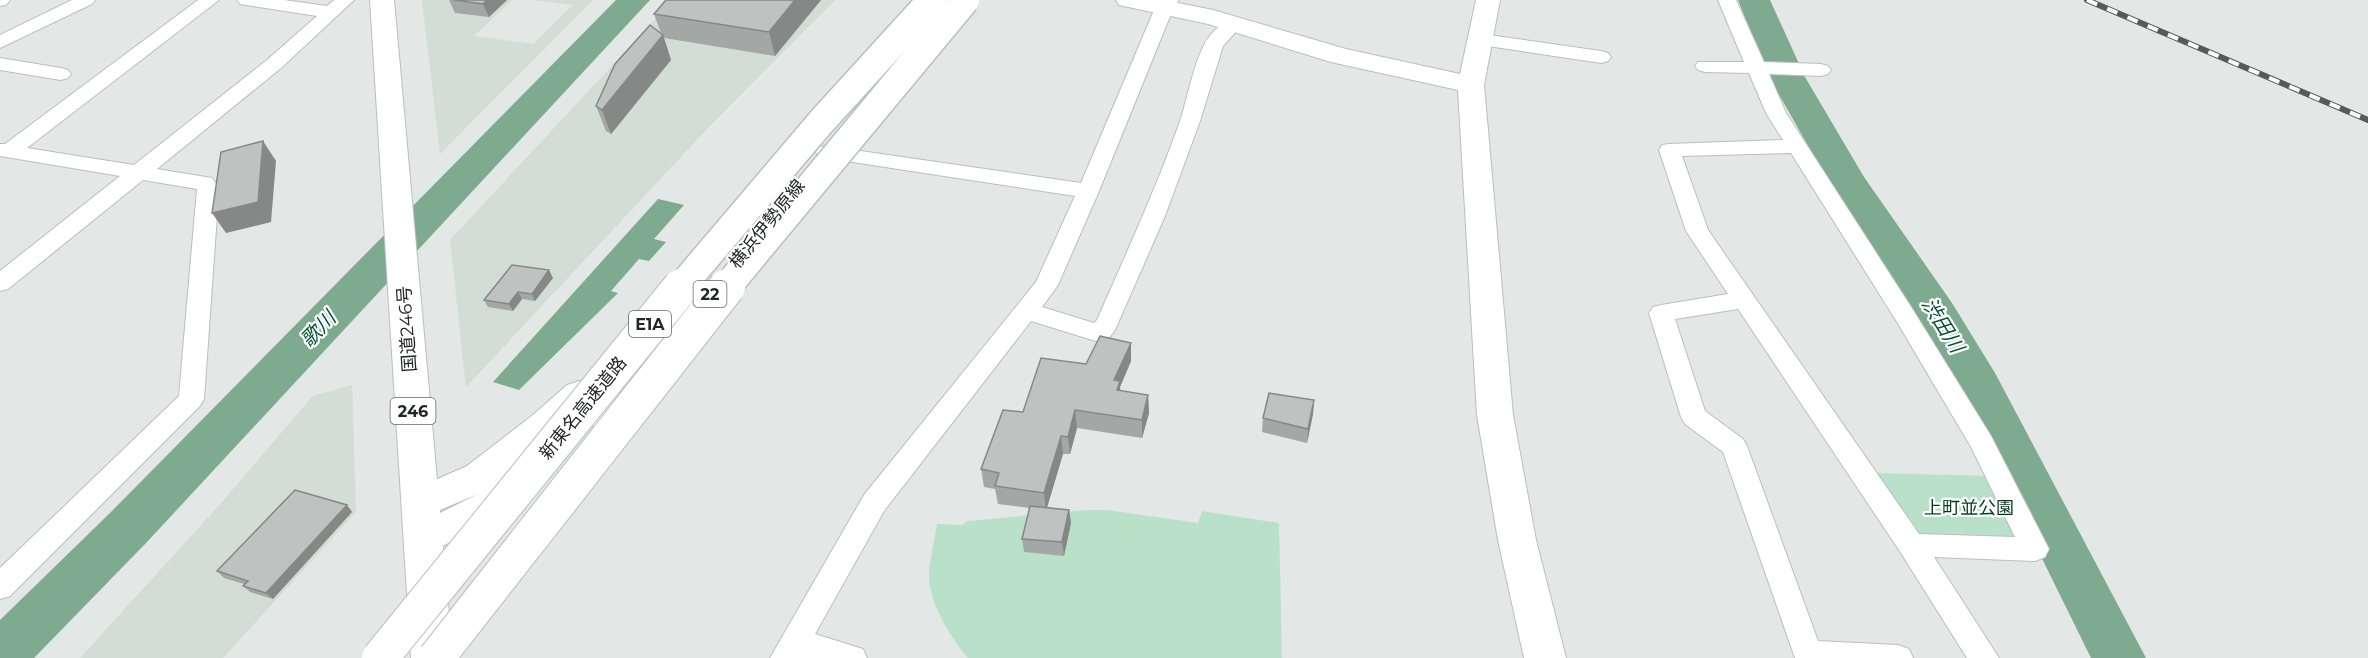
<svg xmlns="http://www.w3.org/2000/svg" width="2368" height="658" font-family="Montserrat,'Noto Sans JP',sans-serif">
<style>
.built{fill:#d2ddd6}
.green{fill:#b9e1c9}
.water{fill:#7eab90}
.lines{fill:none;stroke-linecap:round;stroke-linejoin:round}
.river{fill:#7eab90;fill-rule:evenodd}
.street-casing{stroke:#bbbfbc;stroke-width:2}
.secondary-casing{stroke:#bbbfbc;stroke-width:2}
.primary-casing{stroke:#bbbfbc;stroke-width:2}
.highway-casing{stroke:#bbbfbc;stroke-width:2}
.street{fill:#fff;fill-rule:evenodd}
.secondary{fill:#fff;fill-rule:evenodd}
.primary{fill:#fff;fill-rule:evenodd}
.highway{fill:#fff;fill-rule:evenodd}
.rail-casing{stroke:#585a59;stroke-width:6}
.rail{stroke:#fff;stroke-width:4;stroke-dasharray:11;stroke-linecap:butt}
.highway-bridge-far1-casing{stroke:#bbbfbc;stroke-width:31;stroke-linecap:butt}
.highway-bridge-casing{stroke:#bbbfbc;stroke-width:38;stroke-linecap:butt}
.highway-bridge-far1{stroke:#fff;stroke-width:28}
.highway-bridge{stroke:#fff;stroke-width:36}
.wall{fill:#a3a7a5}
.shaded-wall{fill:#858886}
.building{fill:#bec2c0;stroke:#858886;stroke-width:1.5}
.labels{text-anchor:middle;dominant-baseline:central;stroke-width:4.5;stroke-linejoin:round;paint-order:stroke}
.shield{fill:#fff;stroke:#666766;stroke-width:1.5}
.shield-label{font-size:16px;font-weight:bold;fill:#242625}
.street-label{font-size:18px;fill:#242625;stroke:#fff}
.park-label{font-size:18px;fill:#003c22;stroke:#fff}
.water-label{font-size:20px;font-style:italic;fill:#005432;stroke:#fff}
</style>
<rect width="100%" height="100%" fill="#e3e7e5"/>
<g class="built">
<polygon points="422,0 512,0 474,36 533,44 573,5 534,0 593,0 440,154"/>
<polygon points="673,0 835,0 708,128 466,387 450,240"/>
<polygon points="352,385 356,512 223,658 80,658 223,501 313,396"/>
</g>
<g class="green">
<polygon points="1874,473 1992,476 2017,531 2015,541 1921,539"/>
<path d="M1087,510H1107L1198,523L1202,511L1279,523L1282,658H968C950,637 927,600 929,570C931,555 935,539 937,524L962,525L968,521Z"/>
</g>
<polygon class="water" points="658,199 684,205 654,239 666,242 649,261 639,259 611,291 618,293 519,390 493,382"/>
<g class="lines">
<g class="river">
<polygon points="616,0 650,0 147,542 34,658 0,658 0,620 111,512"/>
<polygon points="1738,0 1770,0 1805,77 1864,177 1952,303 1995,373 2146,658 2091,658 1958,388 1921,323 1828,181 1769,77"/>
</g>
<defs>
<g id="street">
<polygon points="0,0 10,0 6,5 0,6"/>
<polygon points="72,0 95,0 92,4 0,48 0,35"/>
<polygon points="198,0 219,0 27,148 134,165 267,60 317,16 246,5 240,4 237,0 284,0 327,6 334,0 354,0 281,68 157,169 212,178 219,187 204,399 200,406 10,596 0,599 0,568 179,396 197,189 143,180 8,289 0,291 0,271 120,176 0,156 0,144 5,144"/>
<path d="M1161,0H1179L1173,9L1099,191L1058,285L1042,307L1094,323L1097,320C1126,254 1156,189 1180,121C1188,97 1193,65 1205,43C1212,31 1227,17 1241,20L1243,24L1223,46L1200,121L1165,216L1115,330L1108,339L1099,342L1031,321L884,511L815,634L863,649L867,658H770L864,495L1036,282L1075,196L826,158L819,157L816,152L819,147L826,146L1081,183L1155,8Z"/>
<path d="M1718,0H1736L1764,62L1821,64L1828,66L1831,70L1828,74L1821,76L1769,74L1786,113L1913,310L1991,436L2049,549L2045,557L2035,561L1934,557L1999,658H1967L1901,553L1738,309L1675,319L1705,411L1743,439L1747,446L1818,641L1898,645L1909,649L1913,658H1795L1723,452L1685,424L1681,417L1649,313L1653,307L1661,305L1728,294L1686,231L1659,150L1662,145L1669,144L1783,140L1766,113L1749,73L1705,72L1698,70L1695,66L1698,62H1744ZM1791,153L1897,322L1971,447L2015,537L1919,534L1708,230L1682,156Z"/>
<polygon points="1482,34 1601,51 1608,53 1611,57 1608,61 1601,63 1475,44 1473,40 1475,36"/>
<polygon points="0,58 61,68 68,70 71,74 68,78 61,80 0,70"/>
</g>
<polygon id="secondary" points="1116,0 1163,0 1213,10 1346,49 1460,74 1476,0 1500,0 1484,85 1513,415 1536,540 1566,658 1524,658 1498,540 1477,415 1458,90 1331,62 1208,24 1119,5"/>
<polygon id="primary" points="671,326 683,329 688,338 683,347 608,423 596,427 584,423 579,415 559,435 505,477 510,475 523,479 528,490 523,501 496,521 425,554 412,549 406,538 412,527 478,494 421,518 408,514 402,503 408,492 467,466 533,415 567,385 579,381 591,385 596,393 659,329"/>
<polygon id="highway" points="370,0 394,0 453,658 411,658"/>
</defs>
<use href="#street" class="street-casing"/>
<use href="#secondary" class="secondary-casing"/>
<use href="#primary" class="primary-casing"/>
<use href="#highway" class="highway-casing"/>
<use href="#street" class="street"/>
<use href="#secondary" class="secondary"/>
<use href="#primary" class="primary"/>
<use href="#highway" class="highway"/>
<defs>
<polyline id="rail" points="2087,0 2368,120"/>
</defs>
<use href="#rail" class="rail-casing"/>
<use href="#rail" class="rail"/>
<defs>
<g id="highway-bridge-far1">
<polyline points="680,288 821,122 932,0"/>
<polyline points="726,288 965,0"/>
</g>
<g id="highway-bridge">
<polyline points="380,658 681,287"/>
<polyline points="436,658 727,287"/>
</g>
</defs>
<use href="#highway-bridge-far1" class="highway-bridge-far1-casing"/>
<use href="#highway-bridge" class="highway-bridge-casing"/>
<use href="#highway-bridge-far1" class="highway-bridge-far1"/>
<use href="#highway-bridge" class="highway-bridge"/>
</g>
<g class="wall">
<polygon points="449,0 507,0 489,17 455,13"/>
<polygon points="666,0 821,0 775,56 664,38 671,60 611,134 606,131 596,106 661,33 654,14"/>
<polygon points="553,278 535,301 522,299 513,311 488,307 484,300"/>
<polygon points="1131,343 1131,361 1120,387 1120,391 1148,395 1149,413 1142,438 1077,428 1070,454 1063,454 1047,507 1069,510 1071,523 1064,556 1024,552 1022,539 1030,508 998,504 995,489 984,487 981,469 1023,412 1086,364"/>
<polygon points="1314,400 1313,414 1307,443 1262,432 1263,418"/>
<polygon points="347,505 352,512 273,599 250,592 243,586 244,584 224,578 217,571"/>
</g>
<g class="shaded-wall">
<polygon points="487,0 507,0 489,17 483,4"/>
<polygon points="795,0 821,0 775,56 769,32"/>
<polygon points="663,35 671,60 611,134 602,110"/>
<polygon points="263,141 276,161 271,222 226,233 212,213"/>
<polygon points="549,270 553,278 535,301 532,294"/>
<polygon points="518,292 522,299 513,311 509,304"/>
<polygon points="1131,343 1131,361 1120,387 1121,399 1118,408 1114,380"/>
<polygon points="1148,395 1149,413 1142,438 1142,420"/>
<polygon points="1314,400 1313,414 1307,443 1308,429"/>
<polygon points="1075,410 1077,428 1070,454 1068,437"/>
<polygon points="1061,436 1063,454 1046,511 1044,493"/>
<polygon points="347,505 352,512 273,599 266,593"/>
<polygon points="1069,510 1071,523 1064,556 1062,542"/>
</g>
<g class="building">
<polygon points="454,0 487,0 483,4"/>
<polygon points="666,0 795,0 769,32 654,14"/>
<polygon points="650,25 663,35 602,110 596,106 615,64"/>
<polygon points="263,141 258,202 212,213 221,152"/>
<polygon points="512,265 549,270 532,294 518,292 509,304 484,300"/>
<polygon points="1100,336 1131,343 1114,380 1120,381 1117,390 1148,395 1142,420 1075,410 1068,437 1061,436 1044,493 995,486 999,473 981,469 1003,410 1023,412 1041,358 1086,364"/>
<polygon points="1269,393 1314,400 1308,429 1263,418"/>
<polygon points="295,490 347,505 266,593 243,586 248,581 217,571"/>
<polygon points="1030,506 1069,510 1062,542 1022,539"/>
</g>
<g class="labels">
<g class="shield">
<rect x="693.5" y="281" width="33" height="26" rx="4.5"/>
<rect x="629" y="311" width="42" height="26" rx="4.5"/>
<rect x="390.5" y="398" width="45" height="26" rx="4.5"/>
</g>
<g class="shield-label">
<text x="710" y="294">22</text>
<text x="650" y="324">E1A</text>
<text x="413" y="411">246</text>
</g>
<g class="street-label">
<text transform="translate(767 224) rotate(-51)">横浜伊勢原線</text>
<text transform="translate(407 329) rotate(-94)">国道246号</text>
<text transform="translate(583 408) rotate(-51)">新東名高速道路</text>
</g>
<g class="park-label">
<text x="1969" y="508">上町並公園</text>
</g>
<g class="water-label">
<text transform="translate(1943 325) rotate(58)">渋田川</text>
<text transform="translate(318 329) rotate(-46)">歌川</text>
</g>
</g>
</svg>
